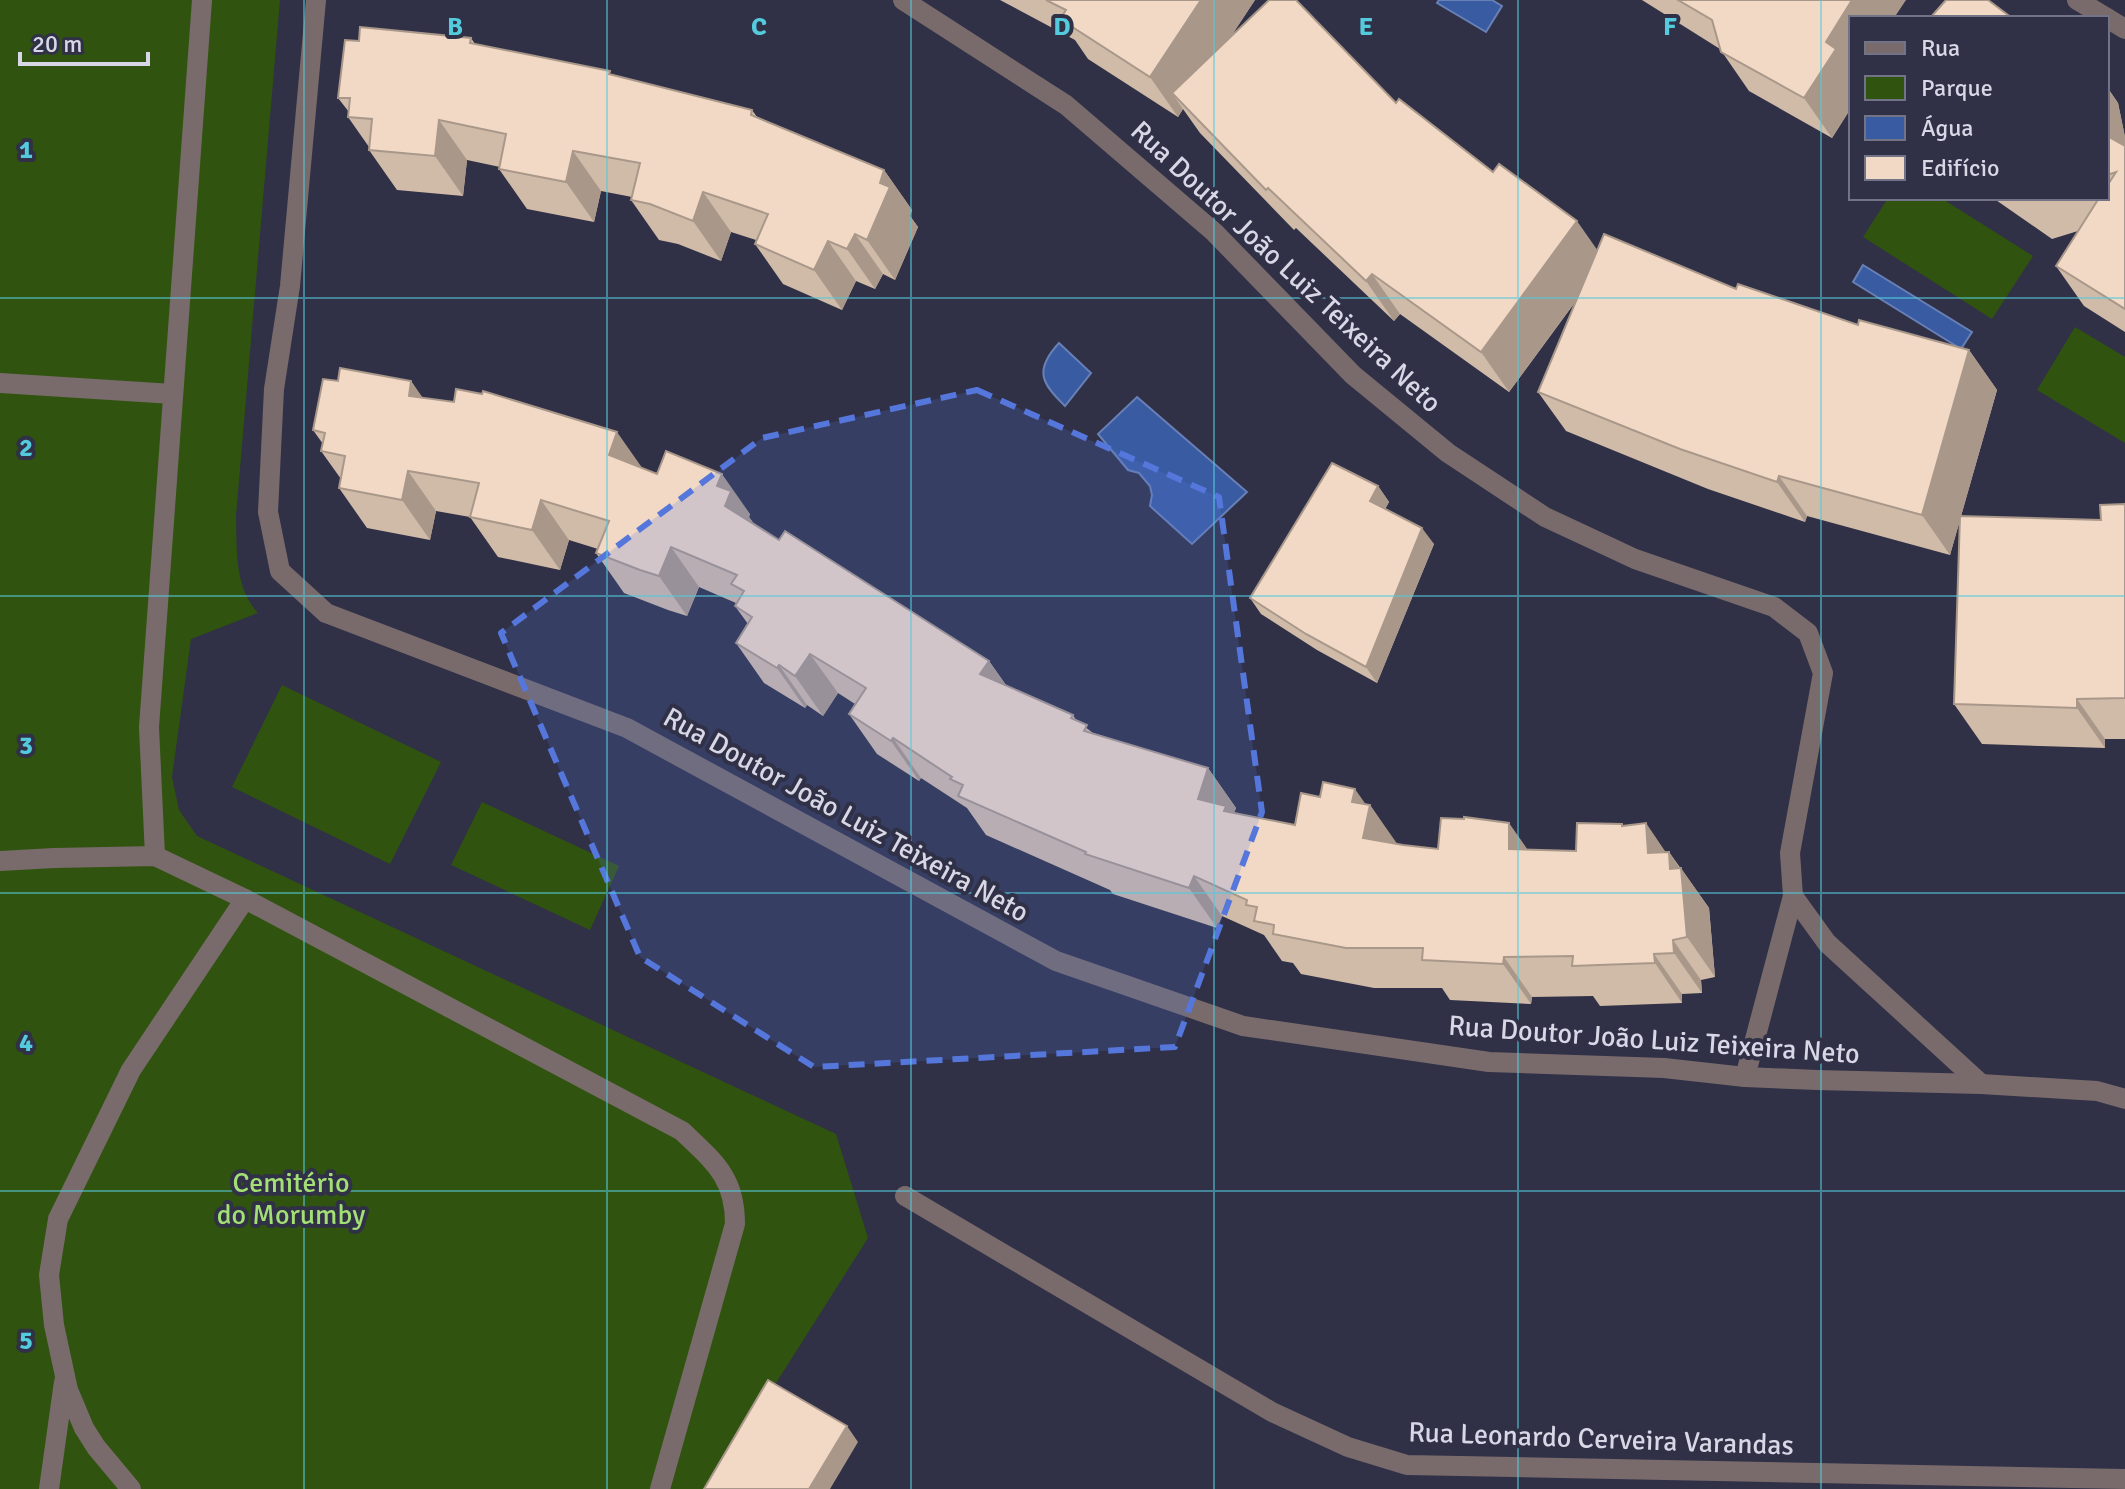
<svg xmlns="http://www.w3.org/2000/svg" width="2125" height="1489" font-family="Signika,sans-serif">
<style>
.green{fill:#315310}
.water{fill:#395ba2;stroke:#6880b6;stroke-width:2}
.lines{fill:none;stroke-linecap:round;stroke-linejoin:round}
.minor{stroke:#796b6b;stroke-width:20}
.wall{fill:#d0bba9}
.shaded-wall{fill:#a9988a}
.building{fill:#f2d9c5;stroke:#a9988a;stroke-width:2}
.marked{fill:#5577dc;fill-opacity:0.2;stroke:#5577dc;stroke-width:6;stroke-dasharray:16 10;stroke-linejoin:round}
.grid{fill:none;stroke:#54cadd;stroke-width:2;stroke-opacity:0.55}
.labels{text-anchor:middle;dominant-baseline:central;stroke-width:8;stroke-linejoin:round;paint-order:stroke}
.street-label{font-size:28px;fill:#d7d7e6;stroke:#303047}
.park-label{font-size:28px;fill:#a3df74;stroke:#303047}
.grid-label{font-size:26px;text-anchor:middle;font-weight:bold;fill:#54cadd;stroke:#303047;stroke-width:8;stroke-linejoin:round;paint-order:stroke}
</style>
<rect width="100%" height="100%" fill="#303047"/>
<g class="green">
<path d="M0,0H280L236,516C237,549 234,587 258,613L191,639L172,777L179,810L197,836L836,1134L868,1238L709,1489H0Z"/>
<polygon points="1888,198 1941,198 2033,256 1992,319 1863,237"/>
<polygon points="2075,327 2125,357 2125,443 2037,390"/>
<polygon points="282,685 441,762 390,864 232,787"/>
<polygon points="482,802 619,866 590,930 451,865"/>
</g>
<g class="water">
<polygon points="1439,0 1492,0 1502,6 1486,32 1437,3"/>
<polygon points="1863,265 1972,332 1961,349 1853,282"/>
<path d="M1059,343L1091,373L1065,406C1041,383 1034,370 1059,343Z"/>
<polygon points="1137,397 1247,492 1192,544 1150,506 1152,495 1150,486 1139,473 1128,470 1098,434"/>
</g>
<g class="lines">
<g class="minor">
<polyline points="316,0 290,286 274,389 268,512 280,571 326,613 627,728 1056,961 1243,1026 1489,1062 1664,1068 1745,1077 1817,1080 1981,1084 2097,1091 2125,1099"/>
<polyline points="903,0 1066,105 1214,232 1353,375 1448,453 1545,517 1635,559 1774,607 1808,633 1823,673 1790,853 1793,896 1827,943 1981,1084"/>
<polyline points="2077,0 2107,18"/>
<polyline points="2107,18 2125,29"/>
<polyline points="0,383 173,394"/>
<polyline points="155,856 149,727 202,0"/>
<path d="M0,861L54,858L155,856L245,899L682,1131C713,1161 735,1176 735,1224L660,1489"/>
<polyline points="1745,1077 1793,896"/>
<polyline points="905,1196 1272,1412 1348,1447 1407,1465 2125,1479"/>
<polyline points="49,1489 64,1382"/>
<polyline points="131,1489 96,1447 84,1428 68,1390 54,1325 49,1275 58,1219 131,1070 245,899"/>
</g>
</g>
<g class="wall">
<polygon points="1000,0 1255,0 1231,36 1396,103 1493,172 1597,250 1736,289 1858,325 1969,350 1997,390 1961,516 2101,520 2125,504 2125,739 2105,739 2105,748 1982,744 1954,704 1960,520 1950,555 1807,516 1805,522 1708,489 1566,431 1538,392 1576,301 1509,392 1400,314 1394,321 1296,228 1294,230 1200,133 1183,109 1178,117 1088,59 1075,40"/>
<polygon points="1642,0 1906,0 1851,18 1851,108 1832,138 1749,91 1720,49"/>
<polygon points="471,38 475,44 613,75 752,110 757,117 884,170 912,210 910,216 918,227 895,280 883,274 875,289 856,281 842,310 783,284 755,244 756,240 731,232 721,261 678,244 659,240 631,200 632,197 601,191 594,222 527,209 499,169 500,167 467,160 463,196 397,190 369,150 369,147 348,117 349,112 338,98 359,41"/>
<polygon points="2107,87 2118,103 2125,137 2125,332 2084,306 2056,266 2078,231 2052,239 1993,198 2107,198"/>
<polygon points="338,381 411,381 422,398 643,469 750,514 749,517 754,524 779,540 989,661 1006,685 1073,715 1076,720 1093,733 1208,768 1236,808 1234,813 1295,825 1366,805 1370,805 1396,844 1438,849 1576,851 1623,826 1666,852 1669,852 1709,908 1715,977 1701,980 1702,993 1682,994 1682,1003 1600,1006 1593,996 1532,997 1531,1004 1450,1000 1442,988 1374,988 1301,974 1293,963 1282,961 1264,935 1222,916 1217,928 1113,894 1110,890 986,835 967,808 921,778 919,781 877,754 849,714 855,704 838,693 823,716 807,705 805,708 764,683 736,643 748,624 735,606 736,603 699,587 687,616 668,610 624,593 596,553 598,549 569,540 560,570 498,557 470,517 436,511 430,540 367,528 339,488 341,479 321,451 323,444 313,430"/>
<polygon points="1378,486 1389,502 1385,509 1434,544 1377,683 1317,650 1261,614 1250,598"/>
</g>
<g class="shaded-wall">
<polygon points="1201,0 1255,0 1185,107 1172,93 1183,109 1178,117 1150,77"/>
<polygon points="1852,0 1906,0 1894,18 1851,18 1851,108 1832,138 1804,98 1826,42"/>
<polygon points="2107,87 2118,103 2125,137 2125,164 2107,138"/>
<polygon points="439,120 467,160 463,196 435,156"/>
<polygon points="573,151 601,191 594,222 566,182"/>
<polygon points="884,170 912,210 910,216 918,227 895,280 867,240"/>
<polygon points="703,192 731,232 721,261 693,221"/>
<polygon points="1577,221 1605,261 1509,392 1481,352"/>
<polygon points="855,234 883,274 875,289 847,249"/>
<polygon points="828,241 856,281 842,310 814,270"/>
<polygon points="1372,274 1400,314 1394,321 1366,281"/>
<polygon points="1969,350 1997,390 1950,555 1922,515"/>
<polygon points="411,381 439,421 409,396"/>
<polygon points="617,432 645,472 609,455"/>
<polygon points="408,471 436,511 430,540 402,500"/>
<polygon points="722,474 750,514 749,517 759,531 725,506 717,486"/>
<polygon points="1779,476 1807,516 1805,522 1777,482"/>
<polygon points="1378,486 1389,502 1381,517 1370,501"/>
<polygon points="541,500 569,540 560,570 532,530"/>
<polygon points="1422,528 1434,544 1377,683 1366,667"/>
<polygon points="671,547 699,587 687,616 659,576"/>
<polygon points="810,654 838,693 823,716 795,676"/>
<polygon points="989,661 1017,701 980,674"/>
<polygon points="779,665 807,705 805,708 777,668"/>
<polygon points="2077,699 2105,739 2105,748 2077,708"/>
<polygon points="893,738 921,778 919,781 891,741"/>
<polygon points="1208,768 1236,808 1233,816 1198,799"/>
<polygon points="1355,789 1369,809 1370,805 1398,845 1363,838 1352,802"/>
<polygon points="1509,823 1537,863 1509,849"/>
<polygon points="1646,823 1669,857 1669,852 1681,870 1681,868 1709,908 1715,977 1687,937 1648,853"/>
<polygon points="1194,876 1222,916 1217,928 1189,888"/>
<polygon points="1673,940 1701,980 1702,993 1674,953"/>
<polygon points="1654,954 1682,994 1682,1003 1655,963"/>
<polygon points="1504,957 1532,997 1531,1004 1503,964"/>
<polygon points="847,1426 858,1442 830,1489 809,1489"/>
</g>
<g class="building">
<polygon points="1046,0 1201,0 1150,77 1060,19 1066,10"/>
<polygon points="1269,0 1296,0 1396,103 1399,99 1493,172 1499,164 1577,221 1481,352 1372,274 1366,281 1268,188 1266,190 1172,93"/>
<polygon points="1678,0 1852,0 1826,42 1836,49 1804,98 1721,52 1712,20"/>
<polygon points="1946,0 1988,0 2012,18 1930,18"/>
<polygon points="360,27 471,38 470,43 610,71 609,74 752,110 751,115 884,170 880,183 890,187 867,240 855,234 847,249 828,241 814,270 755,244 768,214 703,192 693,221 650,204 631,200 640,163 573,151 566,182 499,169 506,134 439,120 435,156 369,150 372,119 348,117 350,98 338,98 345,40 359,41"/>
<polygon points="2107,136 2125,146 2125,309 2056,266 2099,198 2107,198 2107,186 2116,172 2107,175"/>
<polygon points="1604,234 1736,289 1738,284 1858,325 1859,320 1969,350 1922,515 1779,476 1777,482 1680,449 1538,392"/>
<polygon points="340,368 411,381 409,396 454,402 456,389 482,394 483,391 617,432 609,455 657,474 666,451 722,474 717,486 731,491 725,506 779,540 785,531 989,661 980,674 1073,715 1071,718 1087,725 1084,731 1208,768 1198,799 1226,806 1224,811 1295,825 1301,793 1320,797 1323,782 1355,789 1352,802 1370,805 1363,838 1403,845 1438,849 1441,818 1464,819 1464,817 1509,823 1509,849 1576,851 1577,823 1622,824 1622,826 1646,823 1648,853 1669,852 1670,869 1681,868 1687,937 1673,940 1674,953 1654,954 1655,963 1572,966 1573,956 1504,957 1503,964 1422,960 1423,948 1346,948 1273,934 1274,925 1254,921 1257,907 1246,905 1247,900 1194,876 1189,888 1085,854 1086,852 958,796 963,785 950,779 952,777 893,738 891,741 849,714 866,688 810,654 795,676 779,665 777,668 736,643 752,617 735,606 744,591 731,584 737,575 671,547 659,576 640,570 596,553 609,521 541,500 532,530 470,517 479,483 408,471 402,500 339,488 345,456 321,451 325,433 313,430 323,379 338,381"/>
<polygon points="1332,463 1378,486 1370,501 1422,528 1366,667 1306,634 1250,598"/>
<polygon points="2125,504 2125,698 2077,699 2077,708 1954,704 1960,516 2101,520 2100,505"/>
<polygon points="768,1380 847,1426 809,1489 704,1489"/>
</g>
<path class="marked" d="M977,390L1219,497L1262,812L1175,1047L814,1067L640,957L501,633L762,438Z"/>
<path class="grid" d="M304,0V1489M607,0V1489M911,0V1489M1214,0V1489M1518,0V1489M1821,0V1489M0,298H2125M0,596H2125M0,893H2125M0,1191H2125"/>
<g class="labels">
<g class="street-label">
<text transform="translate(1286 267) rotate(43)">Rua Doutor João Luiz Teixeira Neto</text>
<text transform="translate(846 815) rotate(29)">Rua Doutor João Luiz Teixeira Neto</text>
<text transform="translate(1654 1040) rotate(4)">Rua Doutor João Luiz Teixeira Neto</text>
<text transform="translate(1601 1439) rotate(2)">Rua Leonardo Cerveira Varandas</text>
</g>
<g class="park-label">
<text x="291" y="1183">Cemitério<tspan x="291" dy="32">do Morumby</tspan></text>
</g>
</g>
<g class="grid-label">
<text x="455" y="35">B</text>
<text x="759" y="35">C</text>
<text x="1062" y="35">D</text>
<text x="1366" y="35">E</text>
<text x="1670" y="35">F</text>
<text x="26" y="158">1</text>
<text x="26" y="456">2</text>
<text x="26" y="754">3</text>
<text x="26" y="1051">4</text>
<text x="26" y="1349">5</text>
</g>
<rect x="1849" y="16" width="260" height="184" fill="#303047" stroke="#737387" stroke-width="2"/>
<rect x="1865" y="42" width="40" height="12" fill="#796b6b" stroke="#737387" stroke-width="2"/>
<text x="1921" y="56" font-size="24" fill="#d7d7e6">Rua</text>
<rect x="1865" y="76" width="40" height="24" fill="#315310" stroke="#737387" stroke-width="2"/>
<text x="1921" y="96" font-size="24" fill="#d7d7e6">Parque</text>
<rect x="1865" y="116" width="40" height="24" fill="#395ba2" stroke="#737387" stroke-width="2"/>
<text x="1921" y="136" font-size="24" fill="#d7d7e6">Água</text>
<rect x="1865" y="156" width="40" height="24" fill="#f2d9c5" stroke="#737387" stroke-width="2"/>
<text x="1921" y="176" font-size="24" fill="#d7d7e6">Edifício</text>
<path d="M20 52v12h128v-12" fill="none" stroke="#d7d7e6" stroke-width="4"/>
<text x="32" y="52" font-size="24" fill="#d7d7e6" stroke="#303047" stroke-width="6" paint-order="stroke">20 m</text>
</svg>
